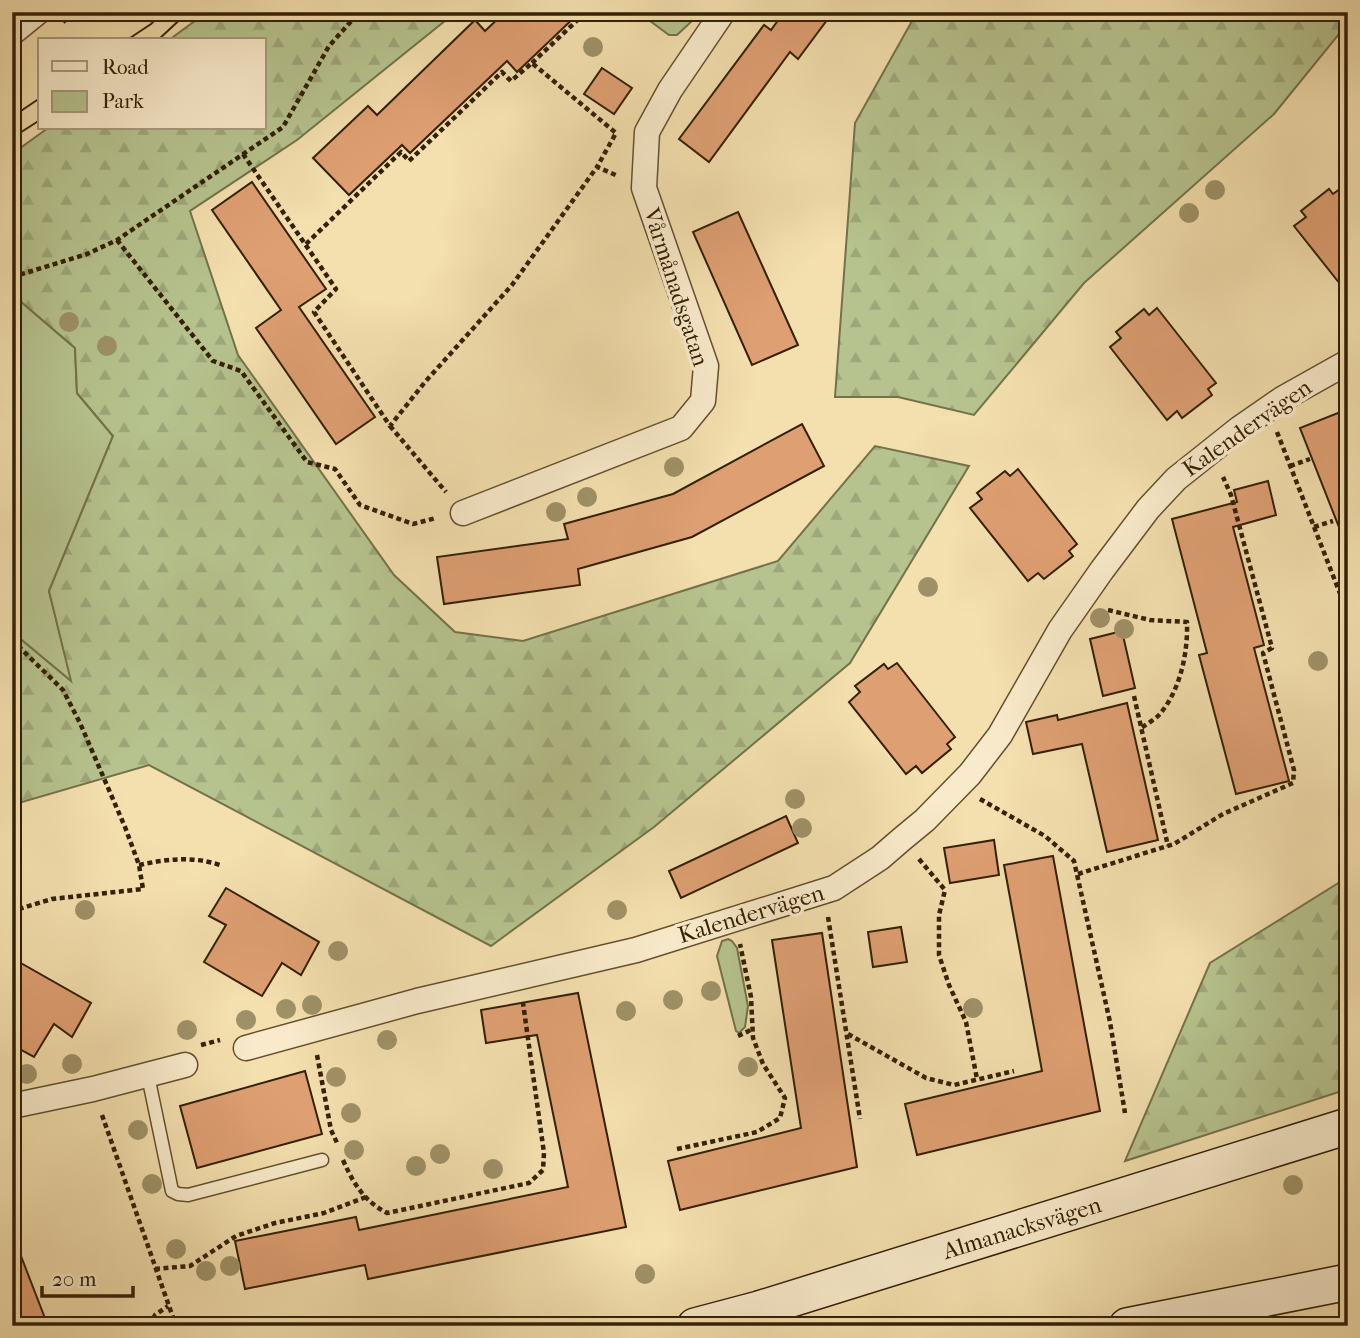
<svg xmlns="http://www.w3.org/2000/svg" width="1360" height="1338" font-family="'IM FELL French Canon',serif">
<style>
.green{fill:#b6c38e;stroke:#747249;stroke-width:2}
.forest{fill:url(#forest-firs);stroke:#747249;stroke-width:2}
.building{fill:#de9f72;stroke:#332004;stroke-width:2}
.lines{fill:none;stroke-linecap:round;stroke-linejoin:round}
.service-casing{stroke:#63502e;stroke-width:15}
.minor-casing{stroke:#63502e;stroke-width:27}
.secondary-casing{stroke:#332004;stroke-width:38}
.path{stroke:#332004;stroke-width:4.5;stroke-dasharray:5 3.5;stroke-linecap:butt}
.service{stroke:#f8eaca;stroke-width:12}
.minor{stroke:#f8eaca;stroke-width:24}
.secondary{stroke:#f8eaca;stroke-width:35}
.tram{stroke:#332004;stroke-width:2}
.tree{fill:#9f9167}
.labels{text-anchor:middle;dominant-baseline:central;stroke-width:7;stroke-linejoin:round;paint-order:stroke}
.street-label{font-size:23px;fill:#332004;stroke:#f8eaca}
</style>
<defs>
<pattern id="forest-firs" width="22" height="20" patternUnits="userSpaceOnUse" patternTransform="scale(1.75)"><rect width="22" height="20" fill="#b6c38e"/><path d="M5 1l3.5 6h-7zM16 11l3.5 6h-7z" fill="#9da779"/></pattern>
</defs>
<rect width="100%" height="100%" fill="#f4dfae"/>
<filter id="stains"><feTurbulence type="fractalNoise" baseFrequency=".00286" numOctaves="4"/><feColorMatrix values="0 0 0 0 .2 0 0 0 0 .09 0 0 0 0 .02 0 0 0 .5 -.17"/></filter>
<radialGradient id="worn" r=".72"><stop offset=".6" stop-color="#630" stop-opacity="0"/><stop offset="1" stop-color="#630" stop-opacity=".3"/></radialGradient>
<g class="green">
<polygon points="638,12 685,12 692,21 677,35 669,35"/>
<polygon points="12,294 75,348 77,393 113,436 49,591 72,682 12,632"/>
<polygon points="728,939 732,941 737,948 748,1006 745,1027 739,1033 736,1031 717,956 722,941"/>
</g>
<g class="forest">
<polygon points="207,12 456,12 297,140 190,211 238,355 394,575 455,632 523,641 778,561 875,446 969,466 850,663 654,827 491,946 149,765 12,805 12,632 71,681 49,591 113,436 77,393 75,348 12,294 12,154 48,128 264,128 264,40 169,40"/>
<polygon points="917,12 1348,12 1348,23 1274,114 1084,283 974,415 898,397 835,397 855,123"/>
<polygon points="1348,877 1348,1089 1125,1161 1210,963"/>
</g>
<g class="building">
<polygon points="505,12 580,12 517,72 507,61 410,153 402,145 349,195 313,158 368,106 377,115 475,20 485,31"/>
<polygon points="784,12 833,12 798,59 790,52 709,162 679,139 764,25 771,30"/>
<polygon points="602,68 632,88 614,114 584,94"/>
<polygon points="252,182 326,289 299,307 375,417 336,444 256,328 281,310 212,210"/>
<polygon points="1348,183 1348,294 1294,226 1306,217 1301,211 1329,189 1333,194"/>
<polygon points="738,212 798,345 752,365 693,232"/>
<polygon points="1157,308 1216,383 1208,389 1212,395 1182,418 1177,411 1167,420 1110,347 1121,338 1116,332 1144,309 1149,315"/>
<polygon points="1348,409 1348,545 1346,545 1300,428"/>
<polygon points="802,424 824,466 692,537 578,569 580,585 444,604 437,557 568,539 564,524 673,494"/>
<polygon points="1018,469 1077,544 1069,551 1073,556 1044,579 1038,573 1028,581 970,508 982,499 977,493 1005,471 1010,476"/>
<polygon points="1268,481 1276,515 1233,527 1264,645 1254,648 1289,781 1236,794 1199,655 1207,653 1172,519 1237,502 1234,490"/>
<polygon points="1122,631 1135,688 1103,696 1090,639"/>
<polygon points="897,663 955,737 947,744 951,749 922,773 916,766 906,774 849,702 860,692 855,686 884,664 888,669"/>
<polygon points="1127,703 1158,840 1107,852 1082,744 1033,754 1026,722 1057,715 1058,720"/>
<polygon points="786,816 798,843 681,898 669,871"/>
<polygon points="994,840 999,875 950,883 944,848"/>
<polygon points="1053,856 1100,1111 917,1155 905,1104 1042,1071 1004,865"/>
<polygon points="226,888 319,942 301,975 282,963 262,996 204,962 226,925 209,916"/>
<polygon points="901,927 907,962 873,967 868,932"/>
<polygon points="822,933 857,1167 680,1210 668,1161 801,1128 772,940"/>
<polygon points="12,958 91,1003 72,1037 54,1024 34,1057 12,1045"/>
<polygon points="578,993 626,1227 368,1279 365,1265 245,1289 235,1241 356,1217 359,1230 568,1187 537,1035 486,1043 481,1010"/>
<polygon points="305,1071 322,1134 197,1168 180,1106"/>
<polygon points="12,1238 14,1238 48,1326 12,1326"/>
</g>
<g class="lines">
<defs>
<polyline id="service" points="148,1076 172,1191 178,1194 188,1195 322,1160"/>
<g id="minor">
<polyline points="12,33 38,12"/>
<polyline points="463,513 681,428 703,401 706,366 644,188 647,132 670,90 723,12"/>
<polyline points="246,1048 417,1001 636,950 834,888 880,858 902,839 925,820 970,774 1000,735 1060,630 1102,570 1148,509 1176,479 1240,428 1282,399 1348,362"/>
<polyline points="12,1106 93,1089 185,1065"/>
</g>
<g id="secondary">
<polyline points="695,1326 759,1309 1348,1126"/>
<polyline points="1127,1326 1348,1282"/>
</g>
</defs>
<use href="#service" class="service-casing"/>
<use href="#minor" class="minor-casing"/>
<use href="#secondary" class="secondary-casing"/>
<g class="path">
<polyline points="63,22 75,12"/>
<polyline points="532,63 586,12"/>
<polyline points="243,154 336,289 314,312 390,426 425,382 512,285 597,167 618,176"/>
<polyline points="117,240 213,361 241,371 307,462 335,469 360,505 413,524 436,518"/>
<polyline points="306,244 401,152 409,161 502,72 511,81 532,63 616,133 597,167"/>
<polyline points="12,277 87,254 117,240 283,127 329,46 354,18 364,12"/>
<polyline points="390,426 446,492"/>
<polyline points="1277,432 1348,614"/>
<polyline points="1290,466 1310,459"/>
<polyline points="1314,527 1333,521"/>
<path d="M1108,610L1150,620L1187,622C1188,654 1180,691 1159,715C1154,720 1147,724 1141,728"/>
<polyline points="12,640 63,690 80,723 125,827 139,865 143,889 52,899 12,911"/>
<polyline points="1134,696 1168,846"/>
<polyline points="980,799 1045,836 1074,861 1110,1022 1125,1113"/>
<polyline points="919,859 945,890 939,915 939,955 949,985 966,1022 977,1079"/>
<path d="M139,865C167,859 193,856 220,865"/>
<polyline points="1078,874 1174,844 1223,814 1293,783 1294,770 1263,653 1272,648 1231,495 1223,477"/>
<polyline points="828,917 860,1119"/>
<polyline points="848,1034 926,1078 954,1085 1014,1071"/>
<polyline points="738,1036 753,1029"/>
<polyline points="201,1045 220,1040"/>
<polyline points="317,1055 331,1130 338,1145"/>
<polyline points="102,1115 176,1326"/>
<polyline points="677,1149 757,1132 780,1118 785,1098 763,1064 753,1038 751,997 740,944"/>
<path d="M343,1160C353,1183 364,1201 387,1213L529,1183L543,1170L544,1153L523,1003"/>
<polyline points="155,1269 190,1266 236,1236 275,1223 324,1213 366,1197"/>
<polyline points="149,1326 155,1315 168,1306"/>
</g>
<use href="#service" class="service"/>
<use href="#minor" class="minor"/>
<use href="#secondary" class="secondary"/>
<g class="tram">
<polyline points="127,40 151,24 163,12"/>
<polyline points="158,40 188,12"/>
<polyline points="12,117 40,98"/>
<polyline points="12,138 40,120"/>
</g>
</g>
<g class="tree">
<circle cx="593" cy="47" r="10"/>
<circle cx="1215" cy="190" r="10"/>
<circle cx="1189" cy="213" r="10"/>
<circle cx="69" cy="322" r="10"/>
<circle cx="107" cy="346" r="10"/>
<circle cx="674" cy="467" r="10"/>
<circle cx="587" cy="497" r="10"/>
<circle cx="556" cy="512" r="10"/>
<circle cx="928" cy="587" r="10"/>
<circle cx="1100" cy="618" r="10"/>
<circle cx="1124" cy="629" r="10"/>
<circle cx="1318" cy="661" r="10"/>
<circle cx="795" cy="799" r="10"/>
<circle cx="802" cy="828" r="10"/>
<circle cx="85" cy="910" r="10"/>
<circle cx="617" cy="910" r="10"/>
<circle cx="338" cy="951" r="10"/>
<circle cx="711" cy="991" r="10"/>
<circle cx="673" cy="1000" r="10"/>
<circle cx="312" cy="1005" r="10"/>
<circle cx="973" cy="1008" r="10"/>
<circle cx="286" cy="1009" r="10"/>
<circle cx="626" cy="1011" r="10"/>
<circle cx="246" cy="1020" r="10"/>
<circle cx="187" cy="1030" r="10"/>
<circle cx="387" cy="1040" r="10"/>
<circle cx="72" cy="1064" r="10"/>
<circle cx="748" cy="1067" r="10"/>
<circle cx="27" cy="1074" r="10"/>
<circle cx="336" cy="1077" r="10"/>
<circle cx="351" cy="1113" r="10"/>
<circle cx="138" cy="1130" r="10"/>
<circle cx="354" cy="1150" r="10"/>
<circle cx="440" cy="1154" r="10"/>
<circle cx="416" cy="1166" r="10"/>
<circle cx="493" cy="1169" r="10"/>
<circle cx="152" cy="1184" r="10"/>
<circle cx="1293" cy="1185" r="10"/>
<circle cx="176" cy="1249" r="10"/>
<circle cx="230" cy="1266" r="10"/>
<circle cx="206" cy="1271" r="10"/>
<circle cx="645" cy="1274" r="10"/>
</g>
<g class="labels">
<g class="street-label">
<text transform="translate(676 287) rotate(72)">Vårmånadsgatan</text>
<text transform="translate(1247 428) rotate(-35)">Kalendervägen</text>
<text transform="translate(751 914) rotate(-17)">Kalendervägen</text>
<text transform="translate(1022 1228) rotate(-17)">Almanacksvägen</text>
</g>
</g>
<rect width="1360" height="1338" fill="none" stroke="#f4dfae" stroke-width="42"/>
<rect x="14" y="14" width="1332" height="1310" fill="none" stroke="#332004" stroke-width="3.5"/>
<rect x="21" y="21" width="1318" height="1296" fill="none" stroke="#332004" stroke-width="2"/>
<rect x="38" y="38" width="228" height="91" fill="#f8eaca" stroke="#a9997b" stroke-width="2"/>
<rect x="52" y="61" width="35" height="10" fill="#f8eaca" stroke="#a9997b" stroke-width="2"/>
<text x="102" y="74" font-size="21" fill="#332004">Road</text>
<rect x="52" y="91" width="35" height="21" fill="#b6c38e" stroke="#a9997b" stroke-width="2"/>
<text x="102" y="108" font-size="21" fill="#332004">Park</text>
<path d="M42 1286v10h91v-10" fill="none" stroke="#332004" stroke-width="3.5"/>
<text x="52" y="1286" font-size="21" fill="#332004" stroke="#f8eaca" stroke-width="5" paint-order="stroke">20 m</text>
<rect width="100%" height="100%" filter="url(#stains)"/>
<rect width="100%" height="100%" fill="url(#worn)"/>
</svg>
